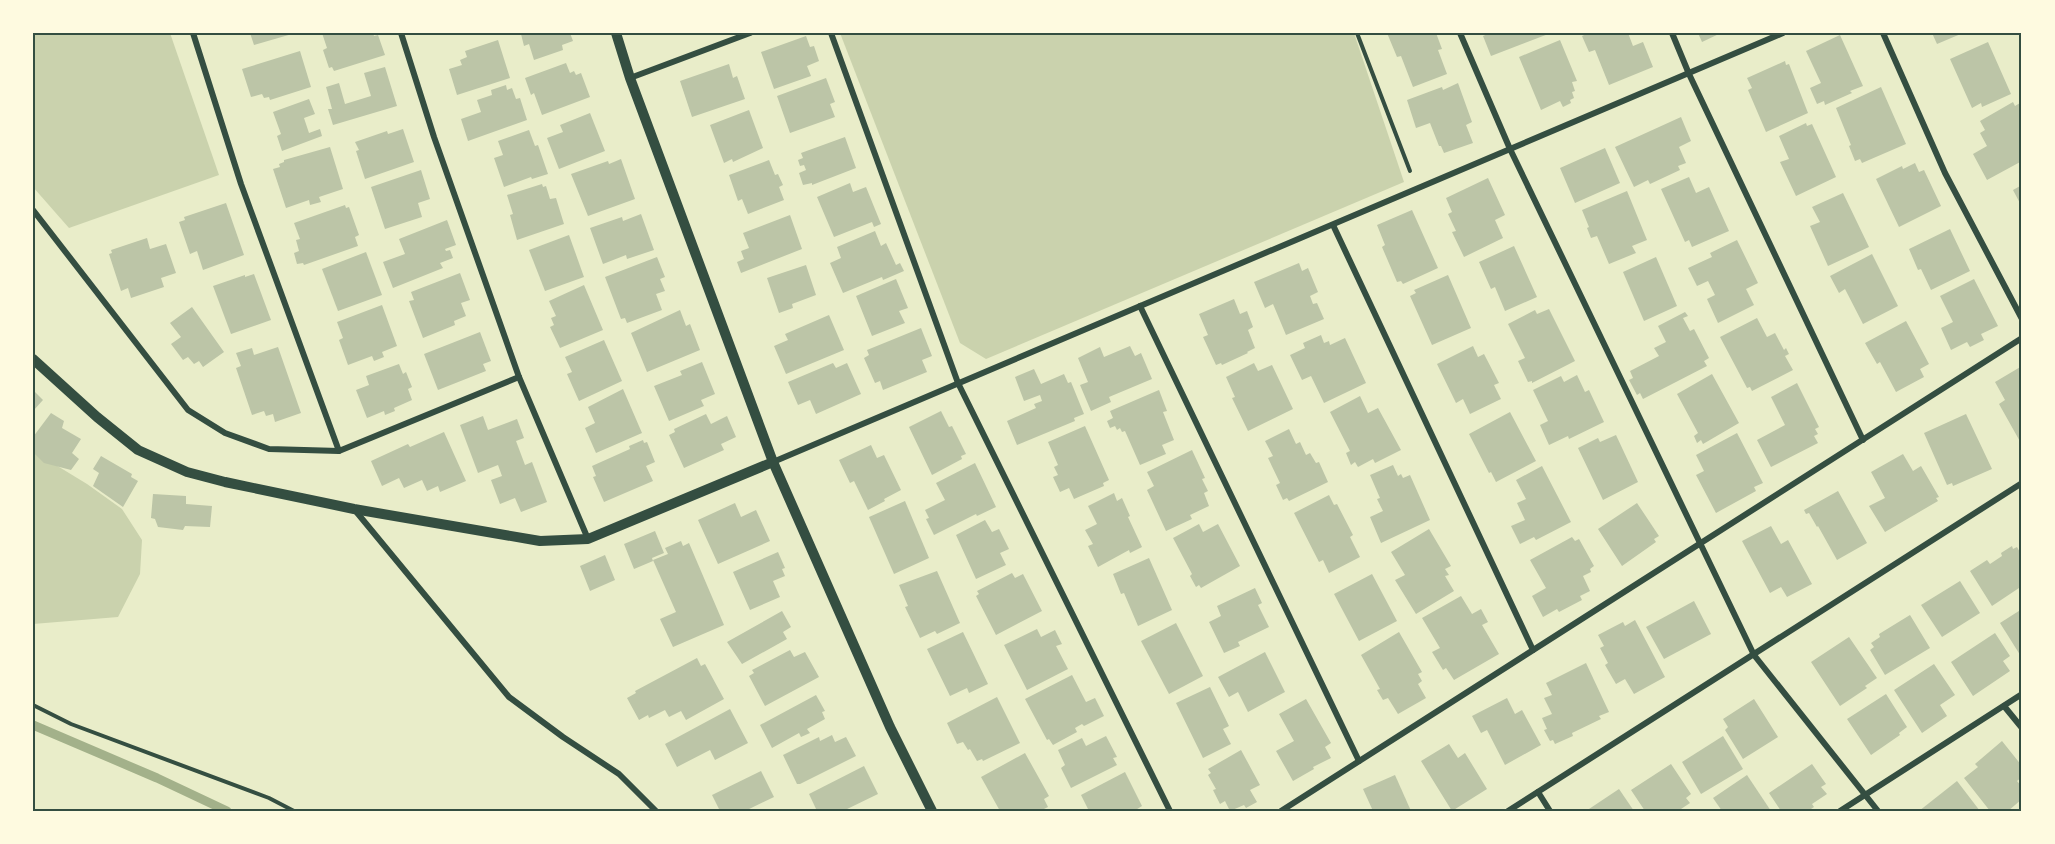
<svg xmlns="http://www.w3.org/2000/svg" width="2055" height="844" font-family="Figtree,sans-serif">
<style>
.green{fill:#cad2ad}
.lines{fill:none;stroke-linecap:round;stroke-linejoin:round}
.stream{stroke:#a3b18a;stroke-width:9}
.building{fill:#bcc5a7}
.path{stroke:#344e41;stroke-width:4}
.minor{stroke:#344e41;stroke-width:6}
.tertiary{stroke:#344e41;stroke-width:10}
.neatline{fill:none;stroke:#344e41;stroke-width:2}
</style>
<rect width="100%" height="100%" fill="#e9edc9"/>
<g class="green">
<polygon points="33,33 170,33 219,175 69,228 33,187"/>
<polygon points="840,33 1354,33 1404,182 986,359 960,343"/>
<polygon points="33,449 46,459 87,484 122,509 142,540 140,574 118,617 33,624"/>
</g>
<g class="lines">
<polyline class="stream" points="33,725 157,778 227,811"/>
</g>
<g class="building">
<polygon points="250,33 292,33 292,34 254,45"/>
<polygon points="322,33 373,33 374,36 378,35 385,55 334,71 332,67 329,68 323,50 327,48"/>
<polygon points="524,33 570,33 573,41 562,45 563,50 534,60 529,44 524,46 521,34"/>
<polygon points="1387,33 1436,33 1442,49 1438,50 1447,74 1413,87 1401,56 1397,57"/>
<polygon points="1490,33 1551,33 1491,56 1483,36"/>
<polygon points="1588,33 1628,33 1633,46 1643,42 1653,67 1609,85 1595,50 1589,52 1582,36"/>
<polygon points="1698,33 1721,33 1702,42"/>
<polygon points="1932,33 1963,33 1937,44"/>
<polygon points="1840,35 1863,86 1850,91 1852,93 1825,105 1824,101 1817,104 1810,88 1821,83 1806,51"/>
<polygon points="806,36 810,47 814,46 819,61 807,66 811,76 774,89 761,52"/>
<polygon points="498,40 510,78 457,95 449,69 462,65 460,60 467,57 465,51"/>
<polygon points="1560,40 1577,81 1572,82 1575,91 1572,92 1574,98 1570,100 1571,103 1563,107 1560,101 1541,110 1519,57"/>
<polygon points="1988,42 2011,94 1982,107 1981,103 1972,108 1950,59"/>
<polygon points="300,51 311,87 270,100 269,97 264,98 262,94 251,97 242,69"/>
<polygon points="1785,61 1786,65 1789,64 1808,113 1766,132 1748,90 1752,88 1747,78"/>
<polygon points="566,63 570,73 574,71 576,75 581,73 590,97 542,115 534,93 531,95 525,78"/>
<polygon points="729,64 733,78 737,76 745,99 692,117 680,81"/>
<polygon points="385,67 397,106 333,125 328,109 332,109 326,87 339,83 345,104 371,96 364,73"/>
<polygon points="826,78 835,102 830,104 835,117 790,133 777,96"/>
<polygon points="1458,83 1472,122 1466,125 1473,143 1444,153 1441,146 1439,146 1430,123 1416,128 1407,100 1442,87 1443,90"/>
<polygon points="506,85 507,90 512,88 516,99 520,98 527,120 468,141 461,119 481,112 477,100 492,95 491,90"/>
<polygon points="1881,87 1906,144 1862,163 1860,159 1855,161 1849,146 1851,145 1836,108"/>
<polygon points="309,99 315,114 304,118 309,133 320,129 322,136 282,151 277,136 281,134 273,112"/>
<polygon points="2013,102 2015,106 2020,103 2022,106 2022,161 1987,180 1973,154 1987,146 1980,133 1985,130 1980,121"/>
<polygon points="749,110 763,148 733,162 732,159 724,163 710,125"/>
<polygon points="590,113 605,151 559,169 547,138 563,132 560,125"/>
<polygon points="1681,117 1691,141 1679,147 1686,163 1678,166 1680,170 1650,184 1648,180 1634,187 1615,147"/>
<polygon points="1806,123 1807,126 1812,124 1836,177 1796,196 1780,162 1789,159 1779,136"/>
<polygon points="403,129 414,162 365,179 356,151 359,150 355,142 387,131 388,134"/>
<polygon points="529,130 535,146 538,145 548,174 532,179 531,177 504,187 494,158 503,155 498,141"/>
<polygon points="845,137 856,168 812,185 812,183 803,185 799,173 806,170 804,165 800,166 798,160 803,158 801,153"/>
<polygon points="330,147 343,189 319,197 321,202 310,205 309,200 286,208 273,169 280,167 279,164 284,162 284,160"/>
<polygon points="1605,148 1620,183 1575,203 1560,168"/>
<polygon points="621,159 635,199 588,216 571,174 608,161 609,164"/>
<polygon points="769,160 775,175 778,174 783,185 779,187 784,200 748,214 742,199 738,201 729,175"/>
<polygon points="1915,163 1919,172 1924,170 1941,206 1899,227 1876,179 1902,166 1903,169"/>
<polygon points="421,170 430,199 418,203 422,217 385,229 371,187"/>
<polygon points="1689,177 1696,193 1709,187 1729,231 1692,247 1689,240 1685,242 1661,189"/>
<polygon points="1488,178 1505,215 1495,220 1503,238 1464,257 1452,232 1456,231 1448,214 1452,212 1446,198"/>
<polygon points="850,183 853,192 866,187 881,224 874,227 872,222 834,237 817,197"/>
<polygon points="542,184 543,187 546,186 550,199 556,198 564,224 517,240 510,215 513,214 507,195"/>
<polygon points="2022,185 2022,207 2013,190"/>
<polygon points="1627,191 1647,240 1632,246 1636,253 1609,264 1597,236 1591,238 1587,228 1589,227 1582,210"/>
<polygon points="1843,193 1869,247 1828,266 1810,226 1820,222 1812,207"/>
<polygon points="226,203 244,255 203,270 197,251 190,254 179,222 185,220 184,217"/>
<polygon points="345,205 346,208 349,207 359,235 355,237 358,246 304,265 303,263 297,264 294,253 299,251 296,240 300,239 294,223"/>
<polygon points="1412,210 1438,268 1403,284 1401,281 1397,282 1382,247 1385,245 1377,225"/>
<polygon points="641,214 654,250 627,259 626,255 603,264 590,228 622,217 623,221"/>
<polygon points="790,215 802,249 741,273 737,262 744,259 741,251 749,248 743,233"/>
<polygon points="447,220 456,245 445,249 446,251 450,250 453,258 440,263 443,268 393,288 383,262 405,254 399,239"/>
<polygon points="1950,229 1970,271 1931,290 1921,269 1918,270 1909,249"/>
<polygon points="875,231 881,246 886,243 896,265 900,263 904,271 883,280 882,277 843,293 830,263 841,258 837,247"/>
<polygon points="569,235 584,277 545,291 529,250"/>
<polygon points="147,238 150,249 166,244 176,273 161,278 164,287 131,298 128,288 121,291 109,254 112,253 111,250"/>
<polygon points="1737,240 1758,283 1746,289 1754,305 1718,323 1707,299 1715,295 1708,281 1697,286 1688,268 1712,257 1710,253"/>
<polygon points="1514,246 1537,297 1505,311 1495,287 1491,289 1479,262"/>
<polygon points="366,252 382,295 338,311 322,269"/>
<polygon points="1872,254 1898,306 1863,324 1845,289 1839,293 1830,276"/>
<polygon points="657,257 665,277 660,279 665,291 656,294 662,310 627,323 625,318 621,319 605,277"/>
<polygon points="1656,257 1677,306 1644,321 1623,272"/>
<polygon points="1299,263 1302,271 1308,268 1318,292 1310,296 1313,304 1317,303 1324,319 1286,335 1273,304 1265,308 1254,282"/>
<polygon points="806,265 816,295 792,304 793,308 779,313 767,278"/>
<polygon points="460,273 470,300 461,303 466,316 454,321 455,325 423,338 409,301 414,300 411,292"/>
<polygon points="254,274 271,320 231,334 213,286 245,275 245,277"/>
<polygon points="1448,275 1471,328 1432,345 1410,296 1416,293 1414,290"/>
<polygon points="896,279 908,308 899,311 905,323 872,336 856,296"/>
<polygon points="1974,279 1998,326 1981,334 1984,340 1970,347 1967,342 1951,350 1941,328 1953,322 1940,296"/>
<polygon points="584,285 603,330 560,348 550,327 554,325 551,318 556,316 549,301"/>
<polygon points="1234,299 1240,314 1247,311 1253,327 1248,330 1255,348 1247,352 1248,353 1222,365 1221,363 1216,365 1203,337 1208,335 1199,314"/>
<polygon points="382,305 397,346 382,352 384,357 374,361 372,356 348,365 339,340 343,338 337,322"/>
<polygon points="192,307 224,352 203,367 199,361 194,364 188,357 183,360 171,344 181,337 170,323"/>
<polygon points="1549,309 1575,361 1532,383 1532,381 1528,382 1518,361 1525,358 1508,324 1535,310 1537,314"/>
<polygon points="680,310 686,326 690,324 700,350 647,372 631,333"/>
<polygon points="1685,312 1688,316 1683,318 1690,331 1694,329 1709,358 1704,361 1707,366 1643,399 1640,393 1637,395 1629,380 1633,378 1630,371 1659,356 1654,348 1666,342 1658,326"/>
<polygon points="829,315 844,350 786,374 774,346 788,340 785,334"/>
<polygon points="1757,318 1767,337 1775,333 1784,350 1786,348 1789,354 1785,356 1793,370 1752,391 1750,387 1747,388 1720,337"/>
<polygon points="1906,321 1929,364 1920,369 1924,377 1896,392 1880,362 1877,364 1865,343"/>
<polygon points="921,328 932,356 922,360 927,372 883,390 880,381 875,383 864,358 869,355 867,350"/>
<polygon points="480,332 491,361 483,364 486,371 438,390 424,354"/>
<polygon points="1321,335 1324,343 1329,341 1330,345 1345,338 1366,383 1324,403 1311,376 1302,380 1290,355 1305,348 1303,343"/>
<polygon points="604,340 622,381 579,401 567,374 572,372 565,357"/>
<polygon points="1130,346 1135,356 1141,353 1152,379 1109,397 1111,402 1091,411 1080,385 1088,382 1078,358 1100,347 1104,357"/>
<polygon points="1473,346 1478,357 1484,354 1499,383 1494,385 1501,399 1470,414 1463,399 1456,403 1437,364"/>
<polygon points="278,347 301,413 275,422 273,414 266,416 264,411 252,415 236,368 241,366 236,353 252,348 254,355"/>
<polygon points="702,362 715,394 701,400 704,406 669,421 654,386 682,375 680,371"/>
<polygon points="833,363 836,368 847,363 861,394 816,414 810,400 798,405 788,382"/>
<polygon points="1254,363 1258,371 1272,365 1293,409 1248,431 1232,398 1235,397 1226,377"/>
<polygon points="399,364 403,374 406,372 412,387 408,389 412,400 394,408 395,411 385,415 384,411 367,418 356,390 369,385 366,376"/>
<polygon points="2022,366 2022,445 1999,404 2005,400 1995,382"/>
<polygon points="1034,369 1041,384 1064,374 1068,383 1071,382 1084,414 1074,418 1075,421 1017,445 1007,421 1036,408 1034,404 1042,401 1040,395 1024,401 1015,377"/>
<polygon points="1712,374 1739,423 1703,444 1701,440 1697,443 1694,436 1698,433 1677,394"/>
<polygon points="1577,375 1585,392 1589,390 1604,422 1569,439 1568,436 1549,445 1540,425 1548,421 1533,390 1561,376 1564,382"/>
<polygon points="1797,383 1819,427 1815,429 1818,434 1814,436 1818,443 1771,467 1757,440 1785,425 1771,397"/>
<polygon points="623,389 642,433 596,453 585,428 595,423 588,407"/>
<polygon points="33,390 43,400 33,411"/>
<polygon points="1159,390 1167,411 1163,412 1174,440 1162,445 1166,454 1140,465 1125,431 1122,432 1120,428 1117,430 1115,426 1110,428 1107,421 1113,418 1110,411"/>
<polygon points="1360,396 1368,413 1378,408 1401,450 1375,463 1373,459 1358,467 1355,462 1351,465 1346,453 1350,451 1330,412"/>
<polygon points="941,411 949,427 952,426 966,454 961,456 962,459 932,475 909,427"/>
<polygon points="1510,412 1536,461 1496,482 1491,472 1489,473 1469,434"/>
<polygon points="51,413 64,421 62,428 81,439 72,453 79,459 71,470 44,463 33,452 33,437"/>
<polygon points="706,414 711,424 727,416 736,437 721,444 724,450 684,468 669,435 675,432 674,429"/>
<polygon points="1966,414 1992,469 1953,486 1952,483 1947,485 1924,433"/>
<polygon points="483,416 488,430 517,419 524,438 516,441 525,465 532,462 547,502 521,512 515,498 500,504 491,480 502,476 498,465 478,473 460,425"/>
<polygon points="1085,426 1109,480 1103,483 1104,486 1074,499 1069,488 1060,492 1053,477 1058,475 1054,467 1058,465 1048,442"/>
<polygon points="1289,429 1296,444 1300,442 1306,455 1310,453 1316,463 1319,462 1328,482 1289,501 1287,498 1283,500 1276,485 1280,483 1268,458 1273,456 1265,441"/>
<polygon points="444,432 466,481 440,492 438,486 427,491 422,480 404,488 399,478 382,486 371,461 408,444 410,447"/>
<polygon points="1737,433 1763,483 1754,487 1756,491 1716,513 1696,475 1704,471 1696,455"/>
<polygon points="1616,435 1638,482 1603,500 1578,448 1598,438 1600,442"/>
<polygon points="643,440 644,443 647,442 655,462 646,466 653,481 604,502 593,477 596,476 592,466 630,449 629,446"/>
<polygon points="871,445 877,458 884,455 901,490 884,499 885,501 868,510 854,481 850,483 839,460"/>
<polygon points="1192,450 1205,478 1202,479 1208,491 1204,493 1209,506 1190,515 1192,519 1166,531 1147,490 1154,486 1147,472"/>
<polygon points="1903,454 1913,471 1921,466 1939,497 1936,498 1938,501 1885,532 1869,506 1885,498 1871,472"/>
<polygon points="101,456 132,474 131,477 138,481 123,507 93,486 99,473 93,469"/>
<polygon points="975,463 996,507 977,516 976,514 934,535 926,519 929,518 925,510 945,500 936,483"/>
<polygon points="1393,465 1398,476 1401,474 1403,478 1410,475 1430,520 1381,543 1370,517 1383,511 1377,499 1380,498 1370,475"/>
<polygon points="1542,466 1571,522 1536,540 1534,537 1520,544 1511,526 1525,520 1517,503 1526,499 1516,480"/>
<polygon points="1838,491 1867,543 1837,560 1818,526 1817,527 1809,513 1806,514 1804,510"/>
<polygon points="1114,493 1117,501 1122,498 1130,516 1128,517 1142,547 1130,553 1129,550 1098,567 1088,546 1093,544 1085,530 1097,524 1088,506"/>
<polygon points="153,494 186,496 186,504 212,506 210,527 185,526 183,530 158,527 155,519 151,518"/>
<polygon points="1329,495 1334,505 1337,504 1353,535 1350,537 1360,557 1329,573 1323,560 1319,562 1294,513"/>
<polygon points="905,501 929,558 894,574 869,517"/>
<polygon points="735,503 741,517 756,510 770,541 718,564 698,520"/>
<polygon points="1637,503 1659,536 1654,539 1656,542 1622,566 1598,529"/>
<polygon points="985,520 992,532 999,529 1009,549 1000,553 1006,565 976,579 956,535"/>
<polygon points="1199,524 1203,532 1218,524 1240,566 1201,588 1199,585 1196,587 1190,576 1192,574 1173,538"/>
<polygon points="1771,526 1781,544 1788,540 1812,584 1787,597 1781,587 1770,593 1742,541"/>
<polygon points="1429,529 1451,566 1445,569 1449,575 1445,576 1454,591 1416,614 1395,580 1405,575 1391,552"/>
<polygon points="655,531 664,553 652,558 653,561 634,569 624,544"/>
<polygon points="1572,537 1575,541 1579,539 1594,566 1590,569 1591,572 1583,576 1590,591 1580,596 1582,600 1559,612 1557,609 1543,617 1532,596 1546,588 1530,560"/>
<polygon points="681,541 683,546 689,543 724,625 673,647 660,619 676,612 653,560 668,554 665,548"/>
<polygon points="2012,546 2013,549 2017,547 2022,556 2022,586 1992,606 1970,571 1987,560 1990,564 2002,556 2001,553"/>
<polygon points="778,552 785,568 782,569 785,576 773,581 780,597 750,610 733,572"/>
<polygon points="605,555 615,580 590,591 580,566"/>
<polygon points="1149,558 1172,610 1138,626 1124,593 1121,594 1113,574"/>
<polygon points="937,571 960,623 937,634 935,631 920,638 905,607 908,606 899,585"/>
<polygon points="1012,573 1015,578 1023,574 1042,611 996,635 976,596 979,594 977,591"/>
<polygon points="1372,574 1397,621 1359,641 1334,594"/>
<polygon points="1960,581 1980,613 1942,637 1921,605"/>
<polygon points="1255,588 1262,603 1258,605 1269,627 1238,642 1240,646 1224,653 1209,622 1221,616 1217,606"/>
<polygon points="1461,596 1472,614 1481,609 1488,622 1482,625 1499,654 1454,680 1446,668 1443,670 1432,652 1440,648 1422,618"/>
<polygon points="1694,601 1711,634 1664,659 1646,627"/>
<polygon points="2022,609 2022,658 2000,623"/>
<polygon points="782,611 791,627 783,632 787,639 742,664 727,642"/>
<polygon points="1910,615 1930,648 1885,675 1870,650 1874,647 1871,643 1880,637 1879,634"/>
<polygon points="1635,620 1665,677 1634,694 1625,679 1616,684 1605,665 1608,663 1600,648 1604,646 1598,635 1623,622 1625,626"/>
<polygon points="1176,623 1203,676 1169,694 1141,641"/>
<polygon points="1037,629 1041,637 1055,630 1062,644 1056,646 1068,669 1027,690 1004,645"/>
<polygon points="963,632 988,684 969,693 967,688 950,696 927,649"/>
<polygon points="1399,632 1422,672 1418,674 1422,681 1418,684 1426,698 1398,714 1388,698 1383,700 1377,690 1380,689 1361,655"/>
<polygon points="1995,633 2010,656 2003,661 2010,671 1973,696 1951,662"/>
<polygon points="1849,637 1877,678 1865,686 1867,688 1840,706 1811,662"/>
<polygon points="790,650 794,657 805,652 819,677 765,706 749,676 754,673 752,670"/>
<polygon points="1265,652 1285,692 1248,712 1238,692 1229,697 1218,677"/>
<polygon points="697,658 701,666 705,664 724,699 686,720 681,711 669,717 665,710 649,718 648,715 639,720 627,698 636,693 635,691"/>
<polygon points="1586,663 1609,712 1599,716 1601,719 1572,733 1573,736 1555,744 1553,740 1550,741 1544,730 1547,729 1542,718 1552,714 1544,698 1552,695 1546,683"/>
<polygon points="1934,664 1955,695 1940,705 1947,716 1922,733 1894,690"/>
<polygon points="1072,675 1086,702 1095,698 1104,716 1084,726 1082,724 1075,728 1077,732 1053,745 1049,739 1047,740 1025,699"/>
<polygon points="1210,687 1229,726 1223,729 1231,744 1203,758 1176,703"/>
<polygon points="1886,694 1907,727 1899,733 1900,735 1871,755 1847,719"/>
<polygon points="816,695 825,711 822,712 825,719 807,729 810,733 801,737 799,733 772,748 760,725"/>
<polygon points="997,697 1020,743 983,761 982,759 977,761 970,749 968,750 963,742 957,744 947,723"/>
<polygon points="1507,698 1515,714 1522,710 1541,745 1505,765 1487,730 1481,733 1472,716"/>
<polygon points="1306,699 1331,743 1325,747 1331,758 1313,767 1314,769 1293,781 1276,751 1294,741 1279,714"/>
<polygon points="1754,699 1778,737 1743,759 1725,730 1728,727 1723,719"/>
<polygon points="730,709 748,743 715,760 710,750 677,767 665,744"/>
<polygon points="832,735 835,742 846,737 856,756 800,784 797,784 783,755 819,737 820,741"/>
<polygon points="1106,736 1117,757 1113,758 1117,765 1071,788 1061,768 1065,765 1058,750 1082,738 1086,746"/>
<polygon points="1723,736 1743,769 1701,794 1682,762"/>
<polygon points="2002,741 2022,766 2022,777 2017,781 2022,787 2022,799 2008,811 1990,811 1964,778 1978,767 1975,764"/>
<polygon points="1449,744 1458,758 1465,753 1487,789 1452,811 1421,761"/>
<polygon points="1241,750 1260,785 1250,790 1257,802 1246,808 1244,805 1230,811 1225,801 1220,804 1213,790 1216,789 1208,775 1211,773 1208,769"/>
<polygon points="1025,753 1049,796 1044,799 1048,807 1040,811 1000,811 981,777"/>
<polygon points="1671,764 1691,794 1686,798 1690,803 1678,811 1645,811 1631,790"/>
<polygon points="1812,764 1826,784 1821,787 1827,794 1812,804 1814,807 1808,811 1781,811 1769,793"/>
<polygon points="864,766 878,794 843,811 817,811 809,794"/>
<polygon points="761,771 774,797 745,811 720,811 712,795"/>
<polygon points="1125,772 1142,806 1134,811 1089,811 1081,795"/>
<polygon points="1395,775 1411,811 1373,811 1363,789"/>
<polygon points="1747,775 1771,811 1722,811 1713,798"/>
<polygon points="1957,781 1980,811 1919,811"/>
<polygon points="1619,789 1634,811 1586,811"/>
</g>
<g class="lines">
<g class="path">
<polyline points="1357,33 1410,171"/>
<polyline points="33,705 71,724 269,798 294,811"/>
</g>
<g class="minor">
<polyline points="193,33 241,184 339,451"/>
<polyline points="401,33 434,137 519,377 588,539"/>
<polyline points="831,33 958,383 1170,811"/>
<polyline points="1460,33 1510,149 1754,655 1878,811"/>
<polyline points="1672,33 1689,74 1863,440"/>
<polyline points="1883,33 1945,173 2022,319"/>
<polyline points="630,78 750,33"/>
<polyline points="33,210 188,410 225,433 269,449 339,451 519,377"/>
<polyline points="1333,225 1533,650"/>
<polyline points="1140,306 1359,761"/>
<polyline points="773,462 1783,33"/>
<polyline points="354,509 509,697 563,737 619,774 656,811"/>
<polyline points="2004,706 2022,728"/>
<polyline points="1538,792 1550,811"/>
<polyline points="1281,811 2022,338"/>
<polyline points="1508,811 2022,483"/>
<polyline points="1840,811 2022,694"/>
</g>
<g class="tertiary">
<polyline points="616,33 630,78 773,462 890,727 932,811"/>
<polyline points="33,359 97,417 138,450 187,472 225,482 354,509 540,541 588,539 773,462"/>
</g>
</g>
<rect width="2055" height="844" fill="none" stroke="#fefae0" stroke-width="69"/>
<rect x="34" y="34" width="1986" height="776" class="neatline"/>
</svg>
